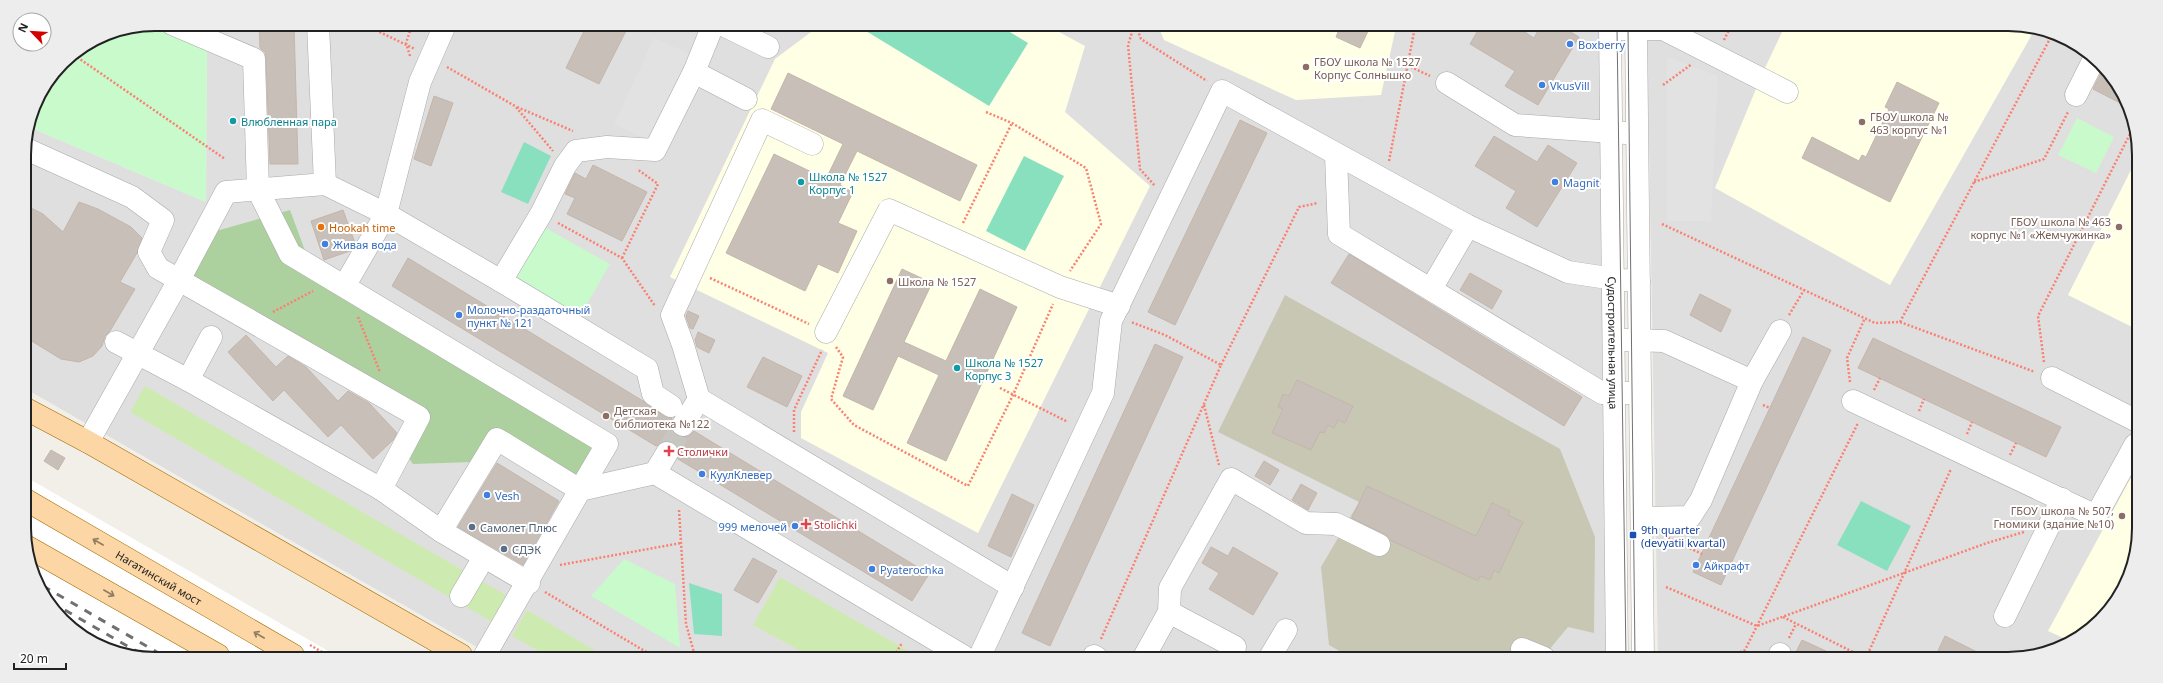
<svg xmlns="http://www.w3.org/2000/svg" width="2163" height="683" font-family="'Noto Sans',sans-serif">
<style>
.residential{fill:#e0dfdf}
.education{fill:#ffffe5}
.construction{fill:#c7c7b4}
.grass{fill:#cdebb0}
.forest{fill:#add19e}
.park{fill:#c8facc}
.pitch{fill:#88e0be}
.parking{fill:#e2e2e2}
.pier{fill:#fff}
.building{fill:#c7bfb8;stroke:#c4b6ab}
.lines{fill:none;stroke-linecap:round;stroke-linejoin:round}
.minor-tunnel{stroke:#c8c6c1;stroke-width:22;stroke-dasharray:22 11;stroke-linecap:butt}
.minor-casing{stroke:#a9a9a9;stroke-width:23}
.major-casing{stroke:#a06b00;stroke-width:23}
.path{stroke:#fa8072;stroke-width:2.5;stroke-dasharray:2 2;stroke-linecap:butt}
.minor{stroke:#fff;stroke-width:22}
.major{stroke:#fcd6a4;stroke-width:22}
.tram{stroke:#707070;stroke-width:1}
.rail{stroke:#707070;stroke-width:3;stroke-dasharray:8 8;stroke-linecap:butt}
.oneway{stroke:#8f7c63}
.shop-dot{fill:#3f7fe0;stroke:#fff;stroke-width:1.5}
.education-dot{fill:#8d6e63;stroke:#fff;stroke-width:1.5}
.culture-dot{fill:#0f9aa8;stroke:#fff;stroke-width:1.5}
.food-dot{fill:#e8710a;stroke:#fff;stroke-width:1.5}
.health-dot{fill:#e0444e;stroke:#fff;stroke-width:1.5}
.service-dot{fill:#5c6f8a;stroke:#fff;stroke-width:1.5}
.transit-dot{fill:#1a4fb4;stroke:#fff;stroke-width:1.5}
.labels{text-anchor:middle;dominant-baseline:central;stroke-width:4;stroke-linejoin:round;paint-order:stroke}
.shop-label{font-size:11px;fill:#366cbe;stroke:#fff;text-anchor:start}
.education-label{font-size:11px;fill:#785e54;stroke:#fff;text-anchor:start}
.culture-label{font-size:11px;fill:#0d838f;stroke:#fff;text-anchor:start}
.food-label{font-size:11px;fill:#c56008;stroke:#fff;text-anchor:start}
.street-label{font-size:11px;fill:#222;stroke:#fff}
.health-label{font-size:11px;fill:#be3a42;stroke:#fff;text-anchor:start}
.service-label{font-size:11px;fill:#4e5e75;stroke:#fff;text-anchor:start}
.transit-label{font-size:11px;fill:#164399;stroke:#fff;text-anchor:start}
.rim{fill:none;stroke:#222;stroke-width:2}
</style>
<rect width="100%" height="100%" fill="#f2efe9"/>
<g class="residential">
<polygon points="207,24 1603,27 1612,658 491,655 26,389 24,147 29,127 206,202"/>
<polygon points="1647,28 2042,29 2074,42 2106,69 2137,130 2134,562 2117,600 2088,632 2050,652 2016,659 1658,658"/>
</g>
<g class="education">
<polygon points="819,26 1048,26 1085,46 1065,112 1150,186 978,533 801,438 801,412 828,353 670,277 775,59"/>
<polygon points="1158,26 1396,27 1381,95 1296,100 1164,40"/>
<polygon points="1784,28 2035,29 1890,285 1715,188 1763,72"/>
<polygon points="2136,160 2136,329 2068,295"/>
<polygon points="2135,470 2134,562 2117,600 2088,632 2070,641 2048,631"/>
</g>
<polygon class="construction" points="1285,295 1560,449 1595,537 1594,633 1568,627 1548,651 1564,658 1350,657 1329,645 1321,567 1359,502 1218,432"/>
<g class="grass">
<polygon points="145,386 509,597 494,623 130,412"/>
<polygon points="780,577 917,656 810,656 753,625"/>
<polygon points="527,610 604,656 546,655 512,636"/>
</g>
<polygon class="forest" points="290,210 317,283 598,444 577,478 496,430 473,462 413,464 405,453 425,417 189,278 216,231"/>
<g class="park">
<polygon points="148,25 207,50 206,202 29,127 34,105 63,62 105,34"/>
<polygon points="2077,118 2114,137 2096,173 2058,155"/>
<polygon points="542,226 610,264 580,316 512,276"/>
<polygon points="624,559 675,584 680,648 591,596"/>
</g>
<g class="pitch">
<polygon points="869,26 1000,26 1028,43 989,106 866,31"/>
<polygon points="524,142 551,156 528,204 501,192"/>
<polygon points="1024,156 1064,176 1025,251 986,231"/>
<polygon points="1861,501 1911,526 1887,571 1837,545"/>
<polygon points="689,583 722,594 722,636 694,634"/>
</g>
<g class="parking">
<polygon points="654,38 694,56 652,142 614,124"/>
<polygon points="1667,57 1718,76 1711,221 1667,221"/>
</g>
<polygon class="pier" points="26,477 335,655 121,654 82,637 57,614 26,553"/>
<g class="building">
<polygon points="259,24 294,24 298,164 270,164 266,59 265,52 260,48"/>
<polygon points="587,25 629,25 599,84 566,68"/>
<polygon points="1340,27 1370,27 1360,48 1336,37"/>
<polygon points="1480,27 1517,27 1534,38 1540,27 1562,27 1579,37 1538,105 1505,86 1515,71 1470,44"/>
<polygon points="2104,67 2106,69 2124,105 2093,89"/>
<polygon points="788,73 977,165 960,201 857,151 840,185 853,192 838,223 857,231 838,273 818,264 805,291 726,253 774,154 826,179 843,144 771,109"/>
<polygon points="1897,82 1939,103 1890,202 1802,158 1812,137 1859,161 1862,155 1866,157 1889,109 1885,107"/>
<polygon points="434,96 453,103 431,166 414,159"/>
<polygon points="1240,120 1267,133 1175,325 1148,312"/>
<polygon points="1494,136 1537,162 1548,145 1577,163 1537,227 1506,208 1516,191 1475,166"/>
<polygon points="593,165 647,192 622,241 567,214 575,198 565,194 575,173 586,179"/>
<polygon points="79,202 98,209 131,227 142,238 137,253 120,282 135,289 110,331 105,336 102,346 93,356 79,362 61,359 25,337 25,205 43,214 63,232"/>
<polygon points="343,210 355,243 350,251 324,260 311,221"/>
<polygon points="1349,254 1582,397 1564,426 1331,283"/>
<polygon points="408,258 643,401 664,416 672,418 671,424 672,431 677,436 689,436 694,431 929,574 912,601 678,459 679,453 674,443 667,441 656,446 392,286"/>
<polygon points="902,269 932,283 904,342 946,361 980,289 1017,307 946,461 907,443 939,375 898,356 873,410 843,396"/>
<polygon points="1470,273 1502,291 1492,309 1460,290"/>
<polygon points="1700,294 1731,310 1721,332 1690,315"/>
<polygon points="688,311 699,316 693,329 690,328 686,316"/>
<polygon points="698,332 715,340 709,353 697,347 695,340"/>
<polygon points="246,335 276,367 288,356 306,367 338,401 348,391 369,403 397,433 393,440 373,459 341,425 328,437 284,390 273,401 228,352"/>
<polygon points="1803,337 1831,350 1721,585 1693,572"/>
<polygon points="1873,338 2061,427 2046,457 1858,368"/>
<polygon points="1155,344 1183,357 1050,646 1022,633"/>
<polygon points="763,357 802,376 787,407 747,387"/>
<polygon points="1297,380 1353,406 1345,423 1338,420 1334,428 1328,425 1324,433 1320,432 1311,450 1272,433 1283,409 1278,407 1283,394 1289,396"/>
<polygon points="51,450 65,458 58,470 44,461"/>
<polygon points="1264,461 1279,470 1270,485 1255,476"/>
<polygon points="497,463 559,501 523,565 458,527"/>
<polygon points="1301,484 1317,493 1308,510 1292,500"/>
<polygon points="1367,486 1476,536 1492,503 1510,511 1508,515 1523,522 1499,573 1494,570 1490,580 1480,576 1478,581 1390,540 1384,534 1352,518"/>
<polygon points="1012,494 1034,505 1011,557 988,546"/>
<polygon points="1211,547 1228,556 1233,547 1278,573 1253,615 1209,589 1219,573 1202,563"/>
<polygon points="753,558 777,571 758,603 734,590"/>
<polygon points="1945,636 1991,659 1934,659"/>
<polygon points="1802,640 1841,658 1793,658"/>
</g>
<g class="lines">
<polyline class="minor-tunnel" points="667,453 683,425"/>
<defs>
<g id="minor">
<polyline points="172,24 254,59 258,190 290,254 607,444 580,490"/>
<polyline points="318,24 325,184"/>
<polyline points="723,25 768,47"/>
<path id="s1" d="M1610,27L1617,658"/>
<polyline points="1636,28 1643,658"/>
<polyline points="1621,29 1663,29 1787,92"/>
<polyline points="694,72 746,99"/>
<polyline points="1447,83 1515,125 1626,133"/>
<polyline points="2076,95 2094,59"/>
<polyline points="812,144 762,120 672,315 683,345 699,399 1013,587"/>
<polyline points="24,148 132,197 163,220 149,252 158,268 419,417 381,489 188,380 211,337"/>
<polyline points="1336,155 1339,234 1602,393 1629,393"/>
<polyline points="501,281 541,214 565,166 576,151 607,147 655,150 694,72 713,25"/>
<polyline points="345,285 386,214 420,82 445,25"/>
<polyline points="1431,289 1468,226"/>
<polyline points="826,332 889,210 1060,287 1119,306"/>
<polyline points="1625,340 1664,341 1752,381 1780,331"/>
<polyline points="116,342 188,380"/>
<polyline points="2052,378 2135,420"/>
<polyline points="1853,401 2096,516 2135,445"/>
<polyline points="683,425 699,399"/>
<polyline points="88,442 179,280 226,192 325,184 386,214 501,281 647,369 653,394 671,406"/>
<polyline points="655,473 667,453"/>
<polyline points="381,489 441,531"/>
<polyline points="580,490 655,473 963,656"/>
<polyline points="1642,518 1690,517 1701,500 1752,381"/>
<polyline points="461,596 484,557"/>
<polyline points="1169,612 1235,647 1233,657"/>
<polyline points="2005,616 2062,499"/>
<polyline points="1522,649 1544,658"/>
<polyline points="485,655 580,490 497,439 441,531 529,583"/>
<polyline points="980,656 1103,393 1111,321 1222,91 1468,226 1568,272 1621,280 1639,281"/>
<polyline points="1094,656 1096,657"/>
<polyline points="1144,657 1169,612 1170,588 1231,479 1306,523 1336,524 1379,545"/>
<polyline points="1270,657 1286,630"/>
<polyline points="1778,658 1780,654"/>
</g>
<g id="major">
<polyline points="26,409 88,442 461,655"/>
<path id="s2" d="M26,500L293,655"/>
<polyline points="26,546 218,655"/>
</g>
</defs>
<use href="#minor" class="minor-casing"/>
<use href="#major" class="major-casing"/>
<g class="path">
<polyline points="365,25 415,49"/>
<polyline points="1134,26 1128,45 1140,169 1155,186"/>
<polyline points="1136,26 1141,39 1207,81"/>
<polyline points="1724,40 1730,28"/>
<polyline points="74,55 225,159"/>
<polyline points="410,56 406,43 412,25"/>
<polyline points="1407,65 1430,76"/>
<polyline points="447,67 515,106 553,151"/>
<polyline points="1663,85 1692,64"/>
<polyline points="517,107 573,131"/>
<polyline points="986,112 1012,123 1086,168 1101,224 1070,271"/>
<polyline points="1389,161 1415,27"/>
<polyline points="1974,182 2044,159 2068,112"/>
<polyline points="558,223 622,258 655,306"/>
<polyline points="963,223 1012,123"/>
<polyline points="1662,224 1875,323 1900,322 2035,372"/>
<polyline points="622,258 658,184 637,169"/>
<polyline points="710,278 809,324"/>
<polyline points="273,312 313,291"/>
<polyline points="1789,315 1804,290"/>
<polyline points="358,317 380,372"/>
<polyline points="1900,322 2053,33"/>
<polyline points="836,347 843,357 831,399 854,425 968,486 1013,395 1053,304"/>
<polyline points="2044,362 2038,316 2134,126"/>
<polyline points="1221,365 1299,207 1318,203"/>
<polyline points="1850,382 1847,358 1865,318"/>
<polyline points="1000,388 1068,422"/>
<polyline points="1874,390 1880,378"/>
<polyline points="1204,405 1219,465"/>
<polyline points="1763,405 1770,408"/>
<polyline points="1919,411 1924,399"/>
<polyline points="794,432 794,410 822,350"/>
<polyline points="1967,434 1972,422"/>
<polyline points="2010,455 2016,443"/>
<polyline points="679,510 686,624 695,656"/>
<polyline points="1668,538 1702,554"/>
<polyline points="560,565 681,543"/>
<polyline points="1666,587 1757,626 1987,543 2024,532"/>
<polyline points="545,592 653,656"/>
<polyline points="1783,617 1865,658"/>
<polyline points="1789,638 1796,624"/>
<polyline points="1101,639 1221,365 1165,335 1131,322"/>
<polyline points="310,645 327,655"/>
<polyline points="894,656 902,643"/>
<polyline points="1067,657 1075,654"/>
<polyline points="1725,658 1745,650 1858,423"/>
<polyline points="1866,658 1951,469"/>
</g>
<use href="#minor" class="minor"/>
<use href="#major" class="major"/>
<g class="tram">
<polyline points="1617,28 1626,658"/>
<polyline points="1628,28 1635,658"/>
</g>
<g class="rail">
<polyline points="43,586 162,655"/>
<polyline points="51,602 143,655"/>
</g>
</g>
<defs><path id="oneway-shaft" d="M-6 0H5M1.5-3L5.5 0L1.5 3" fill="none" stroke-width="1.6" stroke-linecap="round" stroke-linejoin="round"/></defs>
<g class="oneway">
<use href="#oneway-shaft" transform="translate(98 542) rotate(-150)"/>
<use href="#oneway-shaft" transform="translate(109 593) rotate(30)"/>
<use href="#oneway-shaft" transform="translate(259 635) rotate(-150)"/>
</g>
<g class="shop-dot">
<circle cx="1570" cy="44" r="4"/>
<circle cx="1542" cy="85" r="4"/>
<circle cx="1555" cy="182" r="4"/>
<circle cx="325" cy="244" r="4"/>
<circle cx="459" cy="315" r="4"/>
<circle cx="702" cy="474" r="4"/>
<circle cx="487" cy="495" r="4"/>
<circle cx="795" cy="526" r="4"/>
<circle cx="1696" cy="565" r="4"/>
<circle cx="872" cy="569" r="4"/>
</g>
<g class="education-dot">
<circle cx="1306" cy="67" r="4"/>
<circle cx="1862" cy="122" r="4"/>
<circle cx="2119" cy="227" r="4"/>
<circle cx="890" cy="281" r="4"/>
<circle cx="606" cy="416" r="4"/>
<circle cx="2122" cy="516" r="4"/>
</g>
<g class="culture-dot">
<circle cx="233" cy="121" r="4"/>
<circle cx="801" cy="182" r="4"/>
<circle cx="957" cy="368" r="4"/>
</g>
<circle class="food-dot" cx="321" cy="227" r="4"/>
<g class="health-dot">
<path d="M667 445h4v4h4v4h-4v4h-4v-4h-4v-4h4z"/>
<path d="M804 518h4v4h4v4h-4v4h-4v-4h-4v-4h4z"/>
</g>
<g class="service-dot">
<circle cx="472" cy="527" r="4"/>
<circle cx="504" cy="549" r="4"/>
</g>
<rect class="transit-dot" x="1629" y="531" width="8" height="8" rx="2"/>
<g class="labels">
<g class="shop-label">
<text x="1578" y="44">Boxberry</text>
<text x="1550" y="85">VkusVill</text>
<text x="1563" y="182">Magnit</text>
<text x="333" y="244">Живая вода</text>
<text x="467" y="309">Молочно-раздаточный<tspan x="467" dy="13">пункт № 121</tspan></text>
<text x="710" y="474">КуулКлевер</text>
<text x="495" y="495">Vesh</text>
<text x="787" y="526" text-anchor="end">999 мелочей</text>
<text x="1704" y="565">Айкрафт</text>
<text x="880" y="569">Pyaterochka</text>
</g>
<g class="education-label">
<text x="1314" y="61">ГБОУ школа № 1527<tspan x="1314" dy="13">Корпус Солнышко</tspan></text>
<text x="1870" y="116">ГБОУ школа №<tspan x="1870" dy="13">463 корпус №1</tspan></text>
<text x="2111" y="221" text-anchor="end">ГБОУ школа № 463<tspan x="2111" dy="13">корпус №1 «Жемчужинка»</tspan></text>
<text x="898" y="281">Школа № 1527</text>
<text x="614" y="410">Детская<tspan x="614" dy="13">библиотека №122</tspan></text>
<text x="2114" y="510" text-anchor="end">ГБОУ школа № 507,<tspan x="2114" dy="13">Гномики (здание №10)</tspan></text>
</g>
<g class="culture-label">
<text x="241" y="121">Влюбленная пара</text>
<text x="809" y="176">Школа № 1527<tspan x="809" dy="13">Корпус 1</tspan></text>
<text x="965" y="362">Школа № 1527<tspan x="965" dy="13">Корпус 3</tspan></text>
</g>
<g class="food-label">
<text x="329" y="227">Hookah time</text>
</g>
<g class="street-label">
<text stroke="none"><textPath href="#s1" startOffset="316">Судостроительная улица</textPath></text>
<text stroke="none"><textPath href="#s2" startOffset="154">Нагатинский мост</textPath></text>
</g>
<g class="health-label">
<text x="677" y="451">Столички</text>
<text x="814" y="524">Stolichki</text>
</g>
<g class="service-label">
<text x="480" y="527">Самолет Плюс</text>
<text x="512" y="549">СДЭК</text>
</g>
<g class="transit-label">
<text x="1641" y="529">9th quarter<tspan x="1641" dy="13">(devyatii kvartal)</tspan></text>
</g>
</g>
<path d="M0 0H2163V683H0ZM155 31H2008A124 124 0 0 1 2132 155V528A124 124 0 0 1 2008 652H155A124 124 0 0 1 31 528V155A124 124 0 0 1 155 31Z" fill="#ededed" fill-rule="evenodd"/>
<path class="rim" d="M155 31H2008A124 124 0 0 1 2132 155V528A124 124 0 0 1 2008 652H155A124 124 0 0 1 31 528V155A124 124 0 0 1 155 31Z"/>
<g transform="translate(32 32) rotate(295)"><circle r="19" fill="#ffffff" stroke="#a7a7a7"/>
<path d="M0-3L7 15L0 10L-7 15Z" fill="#d40000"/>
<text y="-6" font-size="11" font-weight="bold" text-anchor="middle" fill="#222222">N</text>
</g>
<path d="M14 663v6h52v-6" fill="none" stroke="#222222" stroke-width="2"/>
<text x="20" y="663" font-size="12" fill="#222222" stroke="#ffffff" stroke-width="3" paint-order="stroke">20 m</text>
</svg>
